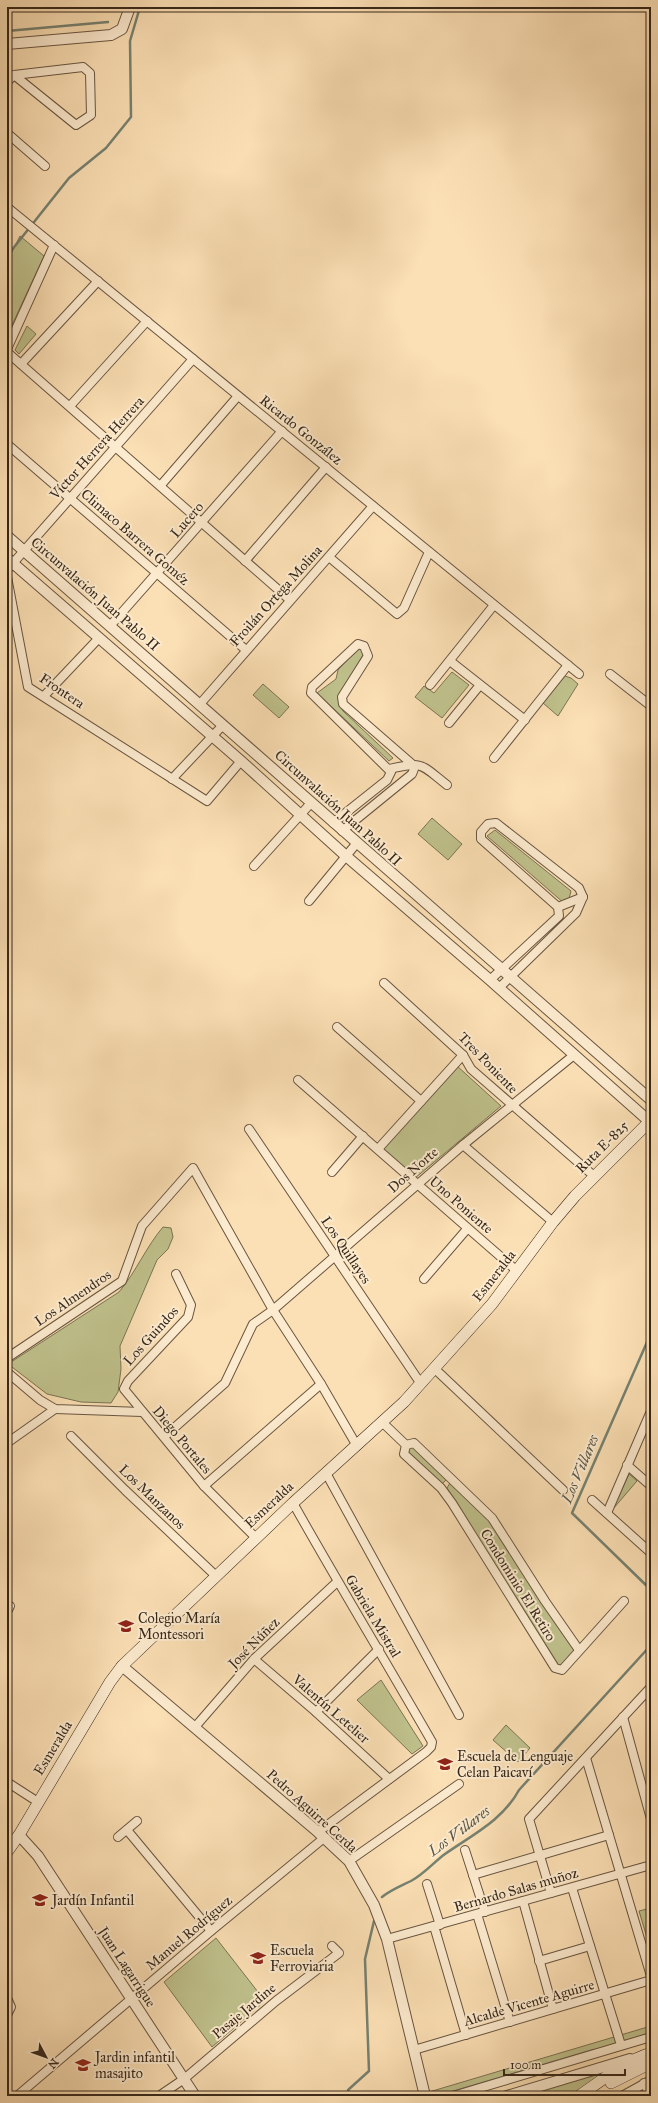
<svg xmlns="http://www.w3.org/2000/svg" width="658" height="2103" font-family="'IM FELL Great Primer',serif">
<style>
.green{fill:#c0c28d;stroke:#7b7454}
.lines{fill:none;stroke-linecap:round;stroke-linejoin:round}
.stream{stroke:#758171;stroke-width:2.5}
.minor-casing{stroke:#685541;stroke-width:10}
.tertiary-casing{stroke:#685541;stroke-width:12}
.secondary-casing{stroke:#36271a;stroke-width:12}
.minor{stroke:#fdebcf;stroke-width:8}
.tertiary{stroke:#fdebcf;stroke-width:10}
.secondary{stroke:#fdebcf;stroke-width:11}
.labels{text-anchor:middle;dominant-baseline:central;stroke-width:4;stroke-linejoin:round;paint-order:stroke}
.street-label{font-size:14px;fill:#36271a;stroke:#fdebcf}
.poi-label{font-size:14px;fill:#36271a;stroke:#fdebcf;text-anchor:start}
.water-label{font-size:15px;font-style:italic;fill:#565446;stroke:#fdebcf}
</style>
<rect width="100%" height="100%" fill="#fce0b5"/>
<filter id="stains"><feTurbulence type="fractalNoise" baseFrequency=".005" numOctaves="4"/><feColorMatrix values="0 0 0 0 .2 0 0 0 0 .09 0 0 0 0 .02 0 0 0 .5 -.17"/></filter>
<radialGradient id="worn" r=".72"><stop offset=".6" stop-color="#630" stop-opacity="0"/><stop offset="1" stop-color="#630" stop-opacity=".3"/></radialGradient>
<g class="green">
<polygon points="20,236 44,256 7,336 7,262"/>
<polygon points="27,326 36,334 19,354 15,350"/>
<polygon points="358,648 362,649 363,655 338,697 339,704 343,711 393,758 389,761 317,693 336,679 338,670"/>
<polygon points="452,672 469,685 442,718 415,697 424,686 434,693"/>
<polygon points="565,676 571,678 578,684 558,716 543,703"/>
<polygon points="263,684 289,707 279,718 253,695"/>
<polygon points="432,818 462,844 448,860 418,834"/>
<polygon points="495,830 571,891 569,899 565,904 487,836"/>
<polygon points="456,1065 501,1106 414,1179 380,1148"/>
<path d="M163,1227L171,1228L173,1237L168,1249L157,1260L120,1346L121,1369L118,1392L111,1403L81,1402L47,1394L8,1364L119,1292C136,1272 146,1247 163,1227Z"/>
<polygon points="415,1445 449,1477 441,1485 406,1453 408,1446"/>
<polygon points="629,1474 637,1481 613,1509"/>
<polygon points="451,1481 491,1520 575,1650 562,1665 558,1666 447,1488"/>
<polygon points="381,1680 423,1746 412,1754 357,1700"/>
<polygon points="506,1725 530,1748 518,1762 493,1740"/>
<polygon points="651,1908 651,1951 639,1911"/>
<polygon points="216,1938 265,2001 212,2047 164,1982"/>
<polygon points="651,2026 651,2033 439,2096 430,2096 429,2092"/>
<polygon points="608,2069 571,2096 520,2096"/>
</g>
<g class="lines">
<g class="stream">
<polyline points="7,31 108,22"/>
<polyline points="7,256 69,178 106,148 131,117 130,41 140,7"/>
<polyline points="651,1333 572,1513 651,1590"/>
<path d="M382,1897C391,1890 401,1886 411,1881C424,1874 434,1862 445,1854C472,1835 503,1820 519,1790L651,1645"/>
<polyline points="350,2096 348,2090 369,2071 365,1959 374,1921"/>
<polyline points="439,2096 594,2050"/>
</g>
<defs>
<g id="minor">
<polyline points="7,82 14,75 83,67 90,73 91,115 76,125 14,75"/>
<polyline points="7,133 45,166"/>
<polyline points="7,207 579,674"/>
<polyline points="7,349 54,245"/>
<polyline points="7,352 290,600"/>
<polyline points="21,364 98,281"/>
<polyline points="70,406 147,321"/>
<polyline points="7,444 246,650"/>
<polyline points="161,485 238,396"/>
<polyline points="329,557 397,614 404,608 429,552"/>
<polyline points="245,561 326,467"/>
<polyline points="7,570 193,359"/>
<polyline points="7,577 28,687 207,801 241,761"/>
<polyline points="110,626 282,431"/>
<polyline points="450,661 525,720"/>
<polyline points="610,674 651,706"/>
<polyline points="430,685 494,605"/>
<polyline points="44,696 99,638"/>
<polyline points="200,704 373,506"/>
<polyline points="449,723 480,685"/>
<polyline points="494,758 568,665"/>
<path d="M389,769C424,761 420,764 447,785"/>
<polyline points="172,779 223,725"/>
<polyline points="333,823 387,780 391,772 311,693 312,687 358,644 364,646 368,656 342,697 343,704 412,764 414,769 412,774 342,831"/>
<polyline points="254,866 311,803"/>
<polyline points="309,901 356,844"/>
<polyline points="558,907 583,897"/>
<polyline points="490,980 559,916 558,907 481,839 481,832 488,824 496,823 579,888 583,897 576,913 499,988"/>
<polyline points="384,983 463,1055 471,1069 594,1176"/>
<polyline points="337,1027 421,1101"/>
<polyline points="298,1080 517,1271"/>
<polyline points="249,1129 421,1384"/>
<polyline points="463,1145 553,1222"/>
<polyline points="378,1149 463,1055"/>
<polyline points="332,1172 363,1136"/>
<polyline points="176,1274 191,1305 188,1317 128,1381 124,1389 204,1486 256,1538"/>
<polyline points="424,1279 467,1229"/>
<polyline points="7,1358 122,1281 142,1226 193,1168 273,1310 321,1384 357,1446"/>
<polyline points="435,1369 563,1490"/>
<polyline points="7,1372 40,1400 55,1409 142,1412"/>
<polyline points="383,1423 406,1445 404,1454 441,1488 452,1503 555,1668 562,1670 624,1601"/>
<polyline points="71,1436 125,1490 216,1576"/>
<polyline points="165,1436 225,1383 253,1324 273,1310 463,1145 574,1055"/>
<polyline points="7,1443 55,1409"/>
<polyline points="406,1445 414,1443 492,1518 545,1601 579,1650"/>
<polyline points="627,1465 651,1486"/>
<polyline points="326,1473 459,1715"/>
<polyline points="204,1486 321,1384"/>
<polyline points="592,1500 651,1553"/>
<path d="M293,1503C338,1583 386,1662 432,1742L431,1747L426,1752L318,1832"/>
<polyline points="607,1513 651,1411"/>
<polyline points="7,1612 10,1606"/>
<polyline points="254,1659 316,1712 389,1779"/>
<polyline points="316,1712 379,1649"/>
<polyline points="623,1717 651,1819"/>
<polyline points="195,1727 254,1659 337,1582"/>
<polyline points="586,1758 651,1976"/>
<polyline points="7,1782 38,1802"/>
<polyline points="127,1830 211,1931"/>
<polyline points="118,1837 137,1821"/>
<polyline points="465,1850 485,1912"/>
<polyline points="349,1861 459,1784"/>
<polyline points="473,1875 609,1835"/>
<polyline points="427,1884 440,1925"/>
<polyline points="572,1888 621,2045"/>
<polyline points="551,1893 529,1819 651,1687"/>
<polyline points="523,1901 553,2009"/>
<polyline points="477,1914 510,2022"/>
<polyline points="434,1926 466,2035"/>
<polyline points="387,1939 651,1865"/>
<polyline points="539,1961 590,1946"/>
<polyline points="7,1998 11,2007 7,2015"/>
<polyline points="414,2050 651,1980"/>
<polyline points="644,2083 651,2096"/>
<polyline points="17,2096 211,1931 324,1838"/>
<polyline points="159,2096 184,2079 276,2001 339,1953 332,1946"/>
<polyline points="453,2096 651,2037"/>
<polyline points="622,2096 651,2080"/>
</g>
<g id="tertiary">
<polyline points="7,44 111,35 122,29 130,7"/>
<polyline points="7,536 651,1100"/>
<polyline points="7,558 241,761 346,856 490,980 650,1122"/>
<polyline points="122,1666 318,1832 349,1861 374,1905 387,1939 425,2096"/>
<polyline points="19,1835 38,1856 195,2096"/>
<polyline points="507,2096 630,2059"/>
</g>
<g id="secondary">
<polyline points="7,1852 19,1835 110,1682 122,1666 293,1503 404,1402 492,1304 553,1222 575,1196 651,1120"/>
<polyline points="611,2083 651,2063"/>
<path d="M579,2096C601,2081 625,2061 651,2053"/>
</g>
</defs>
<use href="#minor" class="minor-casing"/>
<use href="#tertiary" class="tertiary-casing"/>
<use href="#secondary" class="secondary-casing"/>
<use href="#minor" class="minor"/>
<use href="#tertiary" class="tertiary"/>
<use href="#secondary" class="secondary"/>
</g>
<defs>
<symbol id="school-bare" viewBox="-9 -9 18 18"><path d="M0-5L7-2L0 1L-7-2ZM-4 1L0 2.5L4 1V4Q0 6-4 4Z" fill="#8f2418" stroke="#fdebcf" stroke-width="2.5" paint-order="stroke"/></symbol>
</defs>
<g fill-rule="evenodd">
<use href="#school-bare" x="115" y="1615" width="22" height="22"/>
<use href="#school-bare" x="434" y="1753" width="22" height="22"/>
<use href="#school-bare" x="29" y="1889" width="22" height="22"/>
<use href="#school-bare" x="247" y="1947" width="22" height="22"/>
<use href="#school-bare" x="72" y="2054" width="22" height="22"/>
</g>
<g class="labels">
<g class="street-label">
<text transform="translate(301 430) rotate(39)">Ricardo González</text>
<text transform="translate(97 448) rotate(-48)">Víctor Herrera Herrera</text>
<text transform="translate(187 520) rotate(-49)">Lucero</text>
<text transform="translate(135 537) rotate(41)">Climaco Barrera Goméz</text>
<text transform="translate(95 594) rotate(41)">Circunvalación Juan Pablo II</text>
<text transform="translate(276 596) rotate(-48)">Froilán Ortega Molina</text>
<text transform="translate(62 691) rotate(34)">Frontera</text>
<text transform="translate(338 808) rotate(42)">Circunvalación Juan Pablo II</text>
<text transform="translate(488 1063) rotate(46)">Tres Poniente</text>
<text transform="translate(602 1147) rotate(-45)">Ruta E-825</text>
<text transform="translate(413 1170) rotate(-41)">Dos Norte</text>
<text transform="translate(461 1205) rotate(41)">Uno Poniente</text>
<text transform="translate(346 1250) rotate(56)">Los Quillayes</text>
<text transform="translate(494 1276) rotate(-52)">Esmeralda</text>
<text transform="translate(73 1298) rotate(-34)">Los Almendros</text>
<text transform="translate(151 1336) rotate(-48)">Los Guindos</text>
<text transform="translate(182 1440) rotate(50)">Diego Portales</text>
<text transform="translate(152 1497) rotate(44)">Los Manzanos</text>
<text transform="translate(269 1505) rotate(-43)">Esmeralda</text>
<text transform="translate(518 1585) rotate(58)">Condominio El Retiro</text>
<text transform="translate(373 1616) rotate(59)">Gabriela Mistral</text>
<text transform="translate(254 1643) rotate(-45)">José Núñez</text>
<text transform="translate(331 1709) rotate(41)">Valentín Letelier</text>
<text transform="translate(53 1748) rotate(-59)">Esmeralda</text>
<text transform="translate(312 1811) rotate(42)">Pedro Aguirre Cerda</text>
<text transform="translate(516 1890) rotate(-16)">Bernardo Salas muñoz</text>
<text transform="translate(189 1933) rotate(-40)">Manuel Rodríguez</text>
<text transform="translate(127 1967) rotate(57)">Juan Lagarrigue</text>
<text transform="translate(529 2003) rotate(-16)">Alcalde Vicente Aguirre</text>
<text transform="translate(244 2011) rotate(-40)">Pasaje Jardine</text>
</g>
<g class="poi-label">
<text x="138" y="1618">Colegio María<tspan x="138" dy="16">Montessori</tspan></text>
<text x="457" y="1756">Escuela de Lenguaje<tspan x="457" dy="16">Celan Paicaví</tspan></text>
<text x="52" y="1900">Jardín Infantil</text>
<text x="270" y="1950">Escuela<tspan x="270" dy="16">Ferroviaria</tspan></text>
<text x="95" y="2057">Jardin infantil<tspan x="95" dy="16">masajito</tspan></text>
</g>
<g class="water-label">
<text transform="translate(580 1469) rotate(-67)">Los Villares</text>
<text transform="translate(459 1831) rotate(-37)">Los Villares</text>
</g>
</g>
<rect width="658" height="2103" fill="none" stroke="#fce0b5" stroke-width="24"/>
<rect x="8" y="8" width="642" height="2087" fill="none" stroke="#36271a" stroke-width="2"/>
<rect x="12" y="12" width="634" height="2079" fill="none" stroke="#36271a"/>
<g transform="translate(46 2057) rotate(131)" stroke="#fdebcf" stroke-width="3" paint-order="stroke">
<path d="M0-3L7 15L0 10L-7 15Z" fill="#36271a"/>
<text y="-6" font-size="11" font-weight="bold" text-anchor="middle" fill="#36271a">N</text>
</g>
<path d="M504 2069v6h121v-6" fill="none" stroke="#36271a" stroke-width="2"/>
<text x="510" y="2069" font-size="12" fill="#36271a" stroke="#fdebcf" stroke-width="3" paint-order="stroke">100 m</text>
<rect width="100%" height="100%" filter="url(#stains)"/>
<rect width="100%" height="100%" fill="url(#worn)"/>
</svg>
